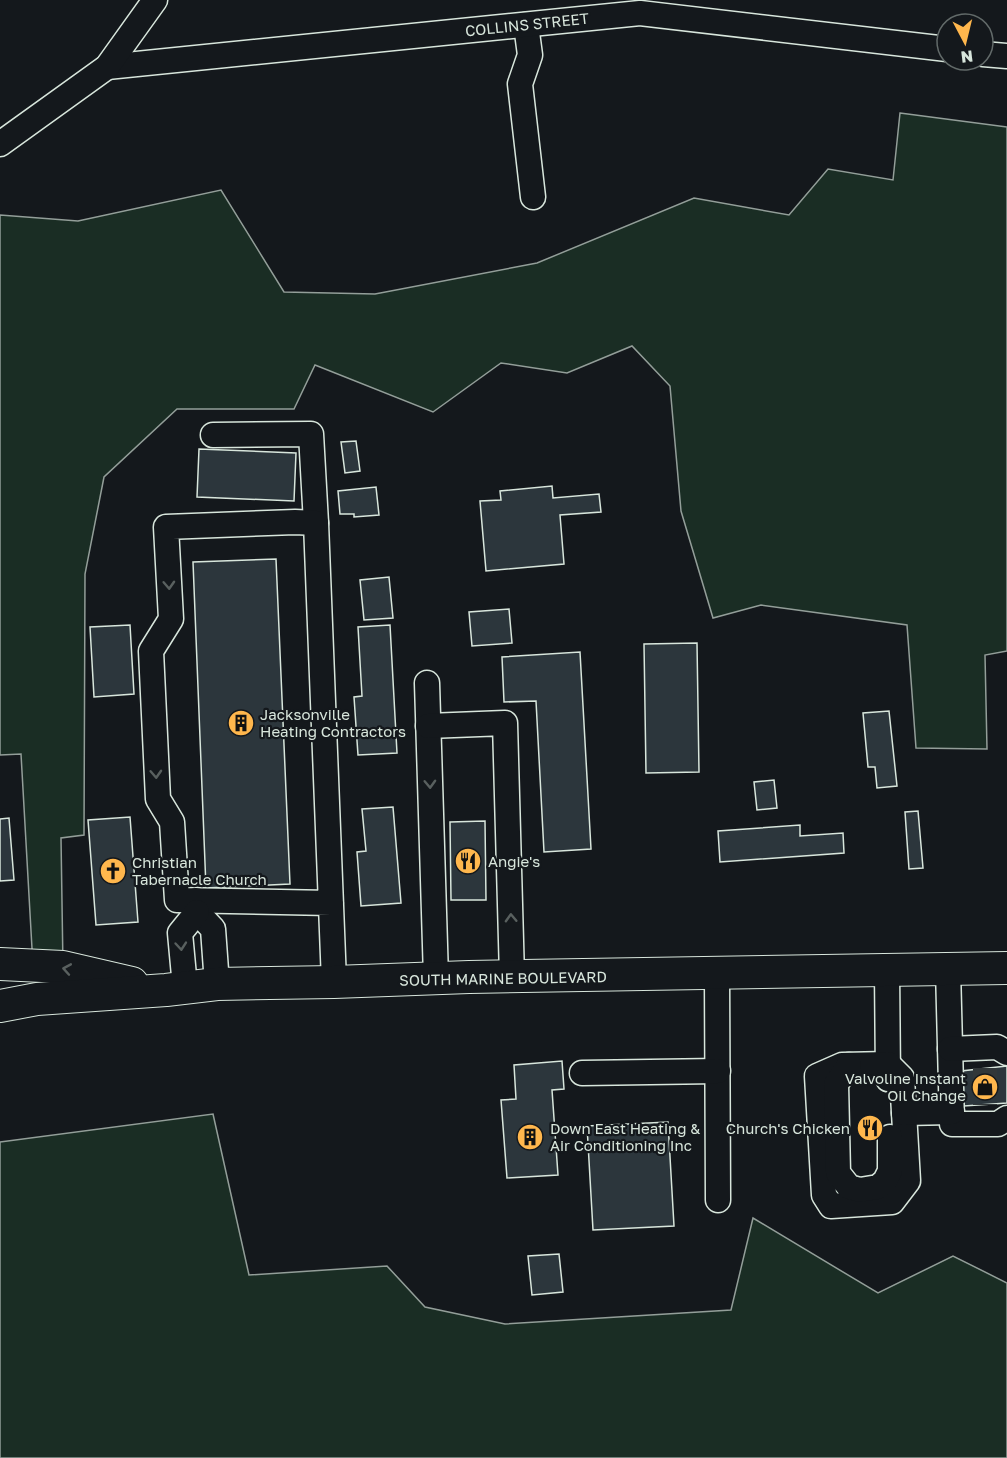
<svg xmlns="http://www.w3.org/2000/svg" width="1007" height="1458" font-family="'Golos Text',sans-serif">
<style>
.green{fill:#1a2d24;stroke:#939e99;stroke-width:1.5}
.building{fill:#2c363c;stroke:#d8e6dc;stroke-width:1.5}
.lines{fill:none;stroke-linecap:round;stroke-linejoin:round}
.minor-tunnel{stroke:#313739;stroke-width:24;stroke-dasharray:24 12;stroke-linecap:butt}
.minor-casing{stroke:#d8e6dc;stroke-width:27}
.major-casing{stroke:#d8e6dc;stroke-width:34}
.minor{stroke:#14181c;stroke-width:24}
.major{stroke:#14181c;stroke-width:32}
.oneway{stroke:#59605f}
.labels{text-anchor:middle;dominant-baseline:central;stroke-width:4.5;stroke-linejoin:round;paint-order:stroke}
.street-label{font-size:15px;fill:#d8e6dc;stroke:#14181c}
.poi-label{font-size:15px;fill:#d8e6dc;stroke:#14181c;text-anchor:start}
</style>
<rect width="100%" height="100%" fill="#14181c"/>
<g class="green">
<polygon points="900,113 1007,127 1007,651 985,655 987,749 916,748 907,625 761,605 713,618 681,511 670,386 632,346 567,373 501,363 433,412 315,365 294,409 177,409 104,477 85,574 84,835 61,838 63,967 33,966 21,754 0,755 0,215 78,221 221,190 284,292 375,294 537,263 694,198 789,215 828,169 893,180"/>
<polygon points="213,1114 249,1275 387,1266 425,1307 505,1324 731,1310 753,1218 878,1293 953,1256 1007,1283 1007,1458 0,1458 0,1142"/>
</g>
<g class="building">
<polygon points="356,441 360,471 345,473 341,442"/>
<polygon points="199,449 296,453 294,501 197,497"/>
<polygon points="552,486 553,498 599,494 601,512 560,515 564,564 486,571 480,501 501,500 500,491"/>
<polygon points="376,487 379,515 354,517 354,514 340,514 338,491"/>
<polygon points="276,559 290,884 206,888 193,562"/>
<polygon points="389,577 393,618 364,620 360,580"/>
<polygon points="509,609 512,643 472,646 469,612"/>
<polygon points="130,625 134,694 94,697 90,627"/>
<polygon points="390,625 397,753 358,755 354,697 362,696 358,627"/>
<polygon points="697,643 699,772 646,773 644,644"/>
<polygon points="580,652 591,849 544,852 536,701 504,702 502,657"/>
<polygon points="889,711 897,786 877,788 875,767 868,767 863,713"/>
<polygon points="774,780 777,808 757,810 754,782"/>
<polygon points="393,807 401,903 361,906 357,852 366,851 362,809"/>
<polygon points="918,811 923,868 909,869 905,812"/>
<polygon points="130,817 138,922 96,925 88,820"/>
<polygon points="9,818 14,880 0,881 0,819"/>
<polygon points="485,821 486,900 451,900 450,822"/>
<polygon points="800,825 800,836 843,833 844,853 720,862 718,831"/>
<polygon points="562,1061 564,1089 552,1090 558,1175 507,1178 501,1100 516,1099 514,1065"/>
<polygon points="1007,1066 1007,1103 964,1106 961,1071"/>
<polygon points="668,1122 674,1226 593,1230 587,1126"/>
<polygon points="559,1254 563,1292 532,1295 528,1256"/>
</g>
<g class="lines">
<polyline class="minor-tunnel" points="985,1068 985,1105"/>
<defs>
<g id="minor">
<polyline points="526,25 530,55 520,84 533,197"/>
<polyline points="983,54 1007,56"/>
<polyline points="107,67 640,13 947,49"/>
<polyline points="0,144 107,67 155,0"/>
<polyline points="213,435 311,434 316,523"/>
<polyline points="427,683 436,978"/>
<polyline points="428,726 505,723 512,977"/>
<polyline points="196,900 197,912 213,929 217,984"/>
<polyline points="331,903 177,900 172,822 158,799 151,651 171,619 166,527 295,522 316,523 334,982"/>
<polyline points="948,969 952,1124 998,1124 1007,1118"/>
<polyline points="887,970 888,1079"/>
<polyline points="717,974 718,1200"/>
<polyline points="185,987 180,933 197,912"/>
<polyline points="950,1049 997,1047 1007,1053"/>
<polygon points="888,1064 902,1078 908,1181 892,1202 831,1206 824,1195 817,1076 842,1065"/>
<polyline points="849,1065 836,1084 838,1173 849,1187 860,1190 878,1187 885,1181 890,1171 890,1137"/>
<polyline points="582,1073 718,1071"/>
<polyline points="904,1113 952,1112"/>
</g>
<g id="major">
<polyline points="0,964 63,967 132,983"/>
<polyline points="0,1006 37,999 166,990 217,984 334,982 469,977 1007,968"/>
</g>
</defs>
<use href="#minor" class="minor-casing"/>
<use href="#major" class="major-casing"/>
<use href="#minor" class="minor"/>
<use href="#major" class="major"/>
</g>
<defs><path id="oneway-chevron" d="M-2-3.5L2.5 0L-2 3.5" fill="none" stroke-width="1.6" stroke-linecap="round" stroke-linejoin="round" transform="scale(1.5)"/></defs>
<g class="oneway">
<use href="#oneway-chevron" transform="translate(169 585) rotate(87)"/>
<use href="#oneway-chevron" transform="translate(156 774) rotate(87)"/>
<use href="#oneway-chevron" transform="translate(430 784) rotate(88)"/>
<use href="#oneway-chevron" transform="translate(511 918) rotate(-92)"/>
<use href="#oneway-chevron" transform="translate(181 946) rotate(85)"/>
<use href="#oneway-chevron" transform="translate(67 969) rotate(-170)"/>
</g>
<defs>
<symbol id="building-disc" viewBox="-11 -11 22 22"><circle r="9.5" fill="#ffb74d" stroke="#14181c"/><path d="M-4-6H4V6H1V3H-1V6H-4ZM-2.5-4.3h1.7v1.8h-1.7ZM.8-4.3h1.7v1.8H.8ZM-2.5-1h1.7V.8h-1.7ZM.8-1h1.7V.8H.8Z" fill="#111"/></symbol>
<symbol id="restaurant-disc" viewBox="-11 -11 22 22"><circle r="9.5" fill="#ffb74d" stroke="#14181c"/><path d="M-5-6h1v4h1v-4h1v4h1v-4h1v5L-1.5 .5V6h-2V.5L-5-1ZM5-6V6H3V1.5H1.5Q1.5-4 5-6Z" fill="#111"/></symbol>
<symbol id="church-disc" viewBox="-11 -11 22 22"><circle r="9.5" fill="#ffb74d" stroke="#14181c"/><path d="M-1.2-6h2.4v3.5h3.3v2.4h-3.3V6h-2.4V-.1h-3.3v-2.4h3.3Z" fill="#111"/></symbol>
<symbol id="shop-disc" viewBox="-11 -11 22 22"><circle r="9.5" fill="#ffb74d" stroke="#14181c"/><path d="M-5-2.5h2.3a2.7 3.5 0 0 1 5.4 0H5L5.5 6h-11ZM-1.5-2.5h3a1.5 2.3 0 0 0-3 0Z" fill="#111"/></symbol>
</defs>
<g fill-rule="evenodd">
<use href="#building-disc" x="226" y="708" width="30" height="30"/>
<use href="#restaurant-disc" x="453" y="846" width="30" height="30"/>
<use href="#church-disc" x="98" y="856" width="30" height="30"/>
<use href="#shop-disc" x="970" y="1072" width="30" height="30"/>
<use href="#restaurant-disc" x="855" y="1113" width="30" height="30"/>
<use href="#building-disc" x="515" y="1122" width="30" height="30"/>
</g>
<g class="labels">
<g class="street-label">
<text transform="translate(527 24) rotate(-6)">COLLINS STREET</text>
<text transform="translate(503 978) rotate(-1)">SOUTH MARINE BOULEVARD</text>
</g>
<g class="poi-label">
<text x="260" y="714">Jacksonville<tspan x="260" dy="17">Heating Contractors</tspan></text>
<text x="488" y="861">Angie's</text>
<text x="132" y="862">Christian<tspan x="132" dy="17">Tabernacle Church</tspan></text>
<text x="966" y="1078" text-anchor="end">Valvoline Instant<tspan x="966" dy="17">Oil Change</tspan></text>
<text x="550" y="1128">Down East Heating &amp;<tspan x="550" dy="17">Air Conditioning Inc</tspan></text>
<text x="850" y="1128" text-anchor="end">Church's Chicken</text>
</g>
</g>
<g transform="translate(965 42) rotate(173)"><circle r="28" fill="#14181c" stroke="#626a69" stroke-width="1.5"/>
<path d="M0-4.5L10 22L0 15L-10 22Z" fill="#ffb74d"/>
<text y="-9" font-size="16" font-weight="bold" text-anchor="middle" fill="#d8e6dc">N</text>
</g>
</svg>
